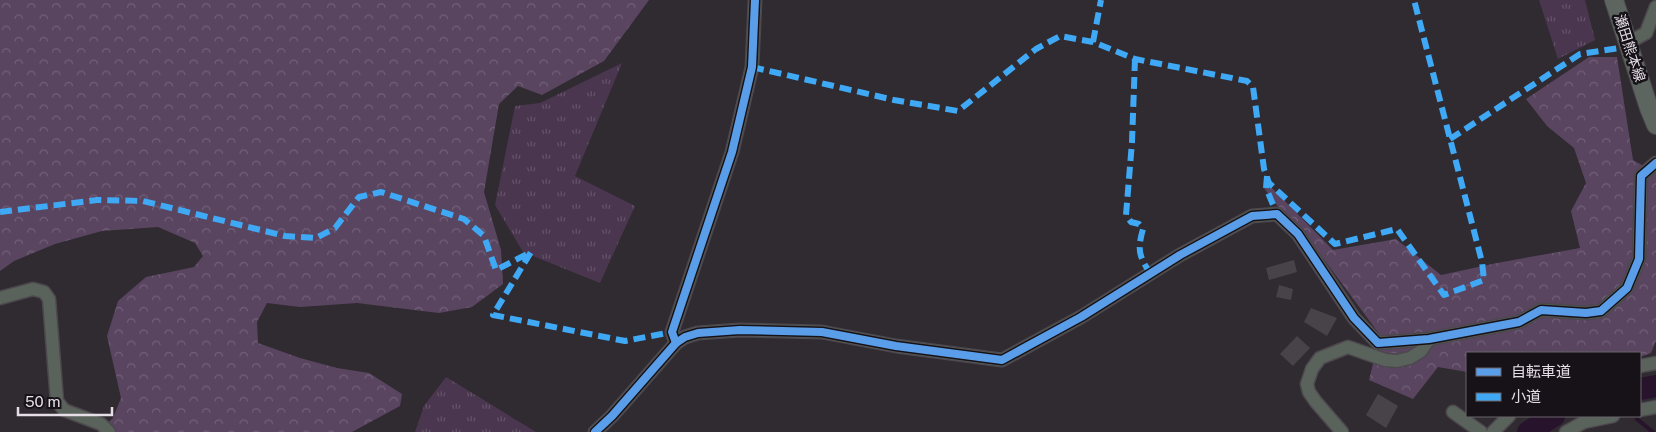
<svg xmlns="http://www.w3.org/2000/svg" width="1656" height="432" font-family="'Public Sans','Noto Sans JP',sans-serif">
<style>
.grass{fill:url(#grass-tufts)}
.forest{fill:url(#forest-crowns)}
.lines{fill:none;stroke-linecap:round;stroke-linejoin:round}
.stream{stroke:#27132c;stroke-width:4}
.river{stroke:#27132c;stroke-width:22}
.building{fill:#484349}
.minor-casing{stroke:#4c484d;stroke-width:15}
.secondary-casing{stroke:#4c484d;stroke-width:20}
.minor{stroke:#5a625c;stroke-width:12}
.secondary{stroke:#5c655f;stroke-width:18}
.quiet{stroke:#3fa9f5;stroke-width:6;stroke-dasharray:12 6;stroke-linecap:butt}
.cycleway-casing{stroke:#171218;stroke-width:11}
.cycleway{stroke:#5a9eea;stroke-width:8}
.labels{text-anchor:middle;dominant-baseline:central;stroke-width:5;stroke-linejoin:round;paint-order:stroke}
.street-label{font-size:14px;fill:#e5dee7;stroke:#171218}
</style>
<defs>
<pattern id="grass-tufts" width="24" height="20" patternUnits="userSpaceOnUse" patternTransform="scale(1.25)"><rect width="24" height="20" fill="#4b3650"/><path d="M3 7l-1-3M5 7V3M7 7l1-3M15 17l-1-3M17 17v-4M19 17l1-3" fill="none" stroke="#655369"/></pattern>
<pattern id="forest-crowns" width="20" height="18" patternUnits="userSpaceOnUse" patternTransform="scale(1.25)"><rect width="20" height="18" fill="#5a4561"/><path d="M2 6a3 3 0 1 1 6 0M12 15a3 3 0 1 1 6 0" fill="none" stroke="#725f78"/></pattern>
</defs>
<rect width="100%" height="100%" fill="#302a31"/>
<g class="grass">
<polygon points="1539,0 1585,0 1595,40 1558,59"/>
<polygon points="622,63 575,176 635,206 600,283 523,252 495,205 515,106 540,103"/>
<polygon points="446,377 536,432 415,432 424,406"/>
</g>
<g class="forest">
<polygon points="0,0 649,0 604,61 542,95 518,86 499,104 484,192 501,250 503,284 472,307 439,313 357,303 300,307 267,303 257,322 258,343 300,358 337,368 369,373 402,394 400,406 352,432 98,432 113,418 121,398 107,336 118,301 146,277 194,267 203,256 195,243 158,227 102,231 55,244 14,261 0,271"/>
<polygon points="1589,57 1617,57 1633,160 1656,173 1656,341 1651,353 1640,357 1640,353 1467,353 1467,372 1438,367 1413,399 1369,380 1380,335 1311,242 1289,221 1263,187 1266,182 1333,250 1396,239 1441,275 1497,263 1580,248 1571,211 1586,183 1574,148 1547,126 1526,99"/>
</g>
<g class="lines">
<polyline class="stream" points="1637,419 1653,432"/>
<g class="river">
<polyline points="1640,389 1656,386"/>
<polyline points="1528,432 1554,416"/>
</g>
</g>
<g class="building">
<polygon points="1294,260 1297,272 1269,280 1266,268"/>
<polygon points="1279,285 1293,289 1291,300 1276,297"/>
<polygon points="1311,308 1337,318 1327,336 1304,322"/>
<polygon points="1297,336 1310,348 1293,366 1280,354"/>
<polygon points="1378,394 1398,406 1386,428 1366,415"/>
</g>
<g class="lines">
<defs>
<g id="minor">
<polyline points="1629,42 1646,33 1656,7"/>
<polyline points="0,298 33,289 44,292 49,299 57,401 64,410 101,424 109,432"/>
<polyline points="676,343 672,332 732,152 752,67 755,0"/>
<polyline points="1640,366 1656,363"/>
<polyline points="1640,410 1656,407"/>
<polyline points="1453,412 1481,432"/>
<polyline points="595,432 612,416 676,343 685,337 698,333 740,330 822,332 896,346 1002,360 1081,317 1180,255 1252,216 1277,214 1298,234 1354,318 1378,343 1429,339 1519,322 1541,310 1586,313 1601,311 1627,288 1639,259 1641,176 1656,163"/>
<polyline points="1342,432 1316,402 1309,392 1307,384 1312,369 1320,358 1348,347 1385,360 1397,361 1410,358 1421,351 1429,339"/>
<polyline points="1493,432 1509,416"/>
<polyline points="1566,432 1584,422 1613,416"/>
</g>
<polyline id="secondary" points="1614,0 1649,108 1656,125"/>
</defs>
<use href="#minor" class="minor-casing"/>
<use href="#secondary" class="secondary-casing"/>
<use href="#minor" class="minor"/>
<use href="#secondary" class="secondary"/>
<g class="quiet">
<polyline points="1093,42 1101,0"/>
<path d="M1135,59L1132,142L1126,215L1131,222L1139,224L1143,229C1137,250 1139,256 1150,273"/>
<polyline points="752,67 894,100 958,111 1036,49 1060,36 1093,42 1135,59 1247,81 1253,87 1264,169 1269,183 1335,244 1397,229 1444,295 1484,280 1482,262 1414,0"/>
<polyline points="1450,139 1580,54 1620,48 1629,42"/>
<polyline points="1267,176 1266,188 1277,214"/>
<polyline points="0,212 97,200 143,201 285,236 316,238 335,228 359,197 381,192 464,219 484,236 496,270 531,252 493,315 625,341 672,332"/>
</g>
<defs>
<g id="cycleway">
<polyline points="676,343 672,332 732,152 752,67 755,0"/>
<polyline points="595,432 612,416 676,343 685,337 698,333 740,330 822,332 896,346 1002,360 1081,317 1180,255 1252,216 1277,214 1298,234 1354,318 1378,343 1429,339 1519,322 1541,310 1586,313 1601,311 1627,288 1639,259 1641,176 1656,163"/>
</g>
</defs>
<use href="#cycleway" class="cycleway-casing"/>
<use href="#cycleway" class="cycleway"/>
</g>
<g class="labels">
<g class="street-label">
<text transform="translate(1630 48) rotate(72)">瀬田熊本線</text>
</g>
</g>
<rect x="1466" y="352" width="175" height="65" fill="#171218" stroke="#69646b"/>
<rect x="1476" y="368" width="25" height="8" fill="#5a9eea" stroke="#69646b"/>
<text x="1511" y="377" font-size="15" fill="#e5dee7">自転車道</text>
<rect x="1476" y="393" width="25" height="8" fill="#3fa9f5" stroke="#69646b"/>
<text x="1511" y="402" font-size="15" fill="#e5dee7">小道</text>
<path d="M18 407v8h94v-8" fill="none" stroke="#e5dee7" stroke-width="2.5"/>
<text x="25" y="407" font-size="15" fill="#e5dee7" stroke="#171218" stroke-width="4" paint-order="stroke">50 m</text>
</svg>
